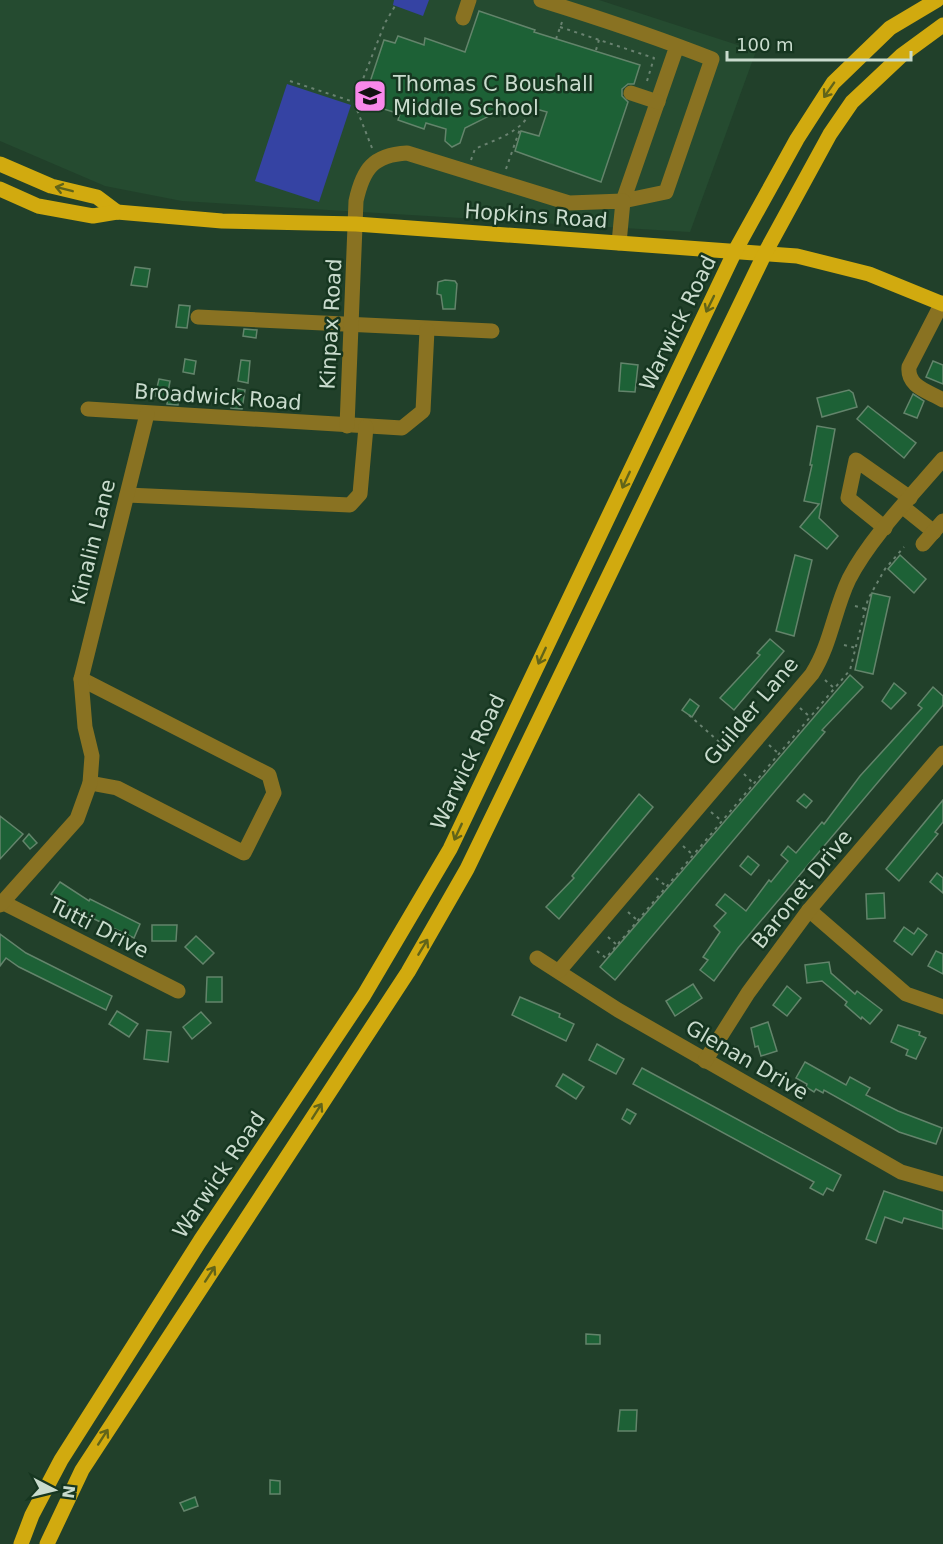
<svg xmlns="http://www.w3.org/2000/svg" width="943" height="1544" font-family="'DejaVu Sans',sans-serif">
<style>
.built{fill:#254b30}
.green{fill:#3543a3}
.building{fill:#1d6136;stroke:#63846b;stroke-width:1.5}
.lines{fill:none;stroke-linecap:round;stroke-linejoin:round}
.path{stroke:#698270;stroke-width:2;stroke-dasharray:3 4.5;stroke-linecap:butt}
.minor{stroke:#897222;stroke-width:15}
.major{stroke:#d1aa0f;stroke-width:15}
.oneway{stroke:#616419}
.labels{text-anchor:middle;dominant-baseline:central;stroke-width:5;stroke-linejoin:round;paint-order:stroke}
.poi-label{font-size:21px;fill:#c9dbcd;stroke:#163620;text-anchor:start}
.street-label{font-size:21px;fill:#c9dbcd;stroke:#163620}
</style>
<rect width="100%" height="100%" fill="#21402a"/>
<polygon class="built" points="0,0 599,0 756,51 690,232 182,201 105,186 0,141"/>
<g class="green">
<polygon points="394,0 429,0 423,16 393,5"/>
<polygon points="287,84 351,105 319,202 255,181"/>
</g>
<g class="building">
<polygon points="479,11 535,30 534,32 640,65 634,84 628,84 622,89 622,96 628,102 601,182 515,151 521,131 539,136 547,112 515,103 465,128 460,143 452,147 445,141 446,129 426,123 424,129 398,120 400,114 374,106 377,98 366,94 384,40 395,43 398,36 424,45 425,38 465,52"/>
<polygon points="135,267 150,269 147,287 131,285"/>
<polygon points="445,280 455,281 457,284 455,309 443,309 441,295 437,294 438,282"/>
<polygon points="179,305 190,306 187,328 176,327"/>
<polygon points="244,329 257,330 256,338 243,336"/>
<polygon points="185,359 196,361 194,374 183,372"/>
<polygon points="241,360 250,361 248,383 238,381"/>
<polygon points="933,361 943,365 943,384 926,377"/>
<polygon points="621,363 638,365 635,392 619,391"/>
<polygon points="159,379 170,381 167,398 155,396"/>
<polygon points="234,388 245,390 242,409 231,408"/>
<polygon points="849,390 853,393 857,407 822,417 817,398"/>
<polygon points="913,394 924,401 917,418 904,413"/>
<polygon points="168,396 179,398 178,405 167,404"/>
<polygon points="868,406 916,443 904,458 857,419"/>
<polygon points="817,426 835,429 819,518 838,536 827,549 800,527 819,504 804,501 812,465 810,465"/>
<polygon points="795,555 812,560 794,636 776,631"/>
<polygon points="900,555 926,579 914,593 888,569"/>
<polygon points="872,593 890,597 873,674 855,670"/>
<polygon points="770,639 784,651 734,710 720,698 760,655 757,653"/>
<polygon points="850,675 863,687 822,730 825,732 615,980 600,967"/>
<polygon points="894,683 906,693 891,709 882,701"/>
<polygon points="933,687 943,696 943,705 922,730 738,948 714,981 700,970 708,960 703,957 720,932 714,926 726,913 716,905 725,894 746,911 769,880 771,882 788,861 781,855 788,846 796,853 822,822 824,824 860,776 922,708 918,705"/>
<polygon points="690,699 699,706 692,717 682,710"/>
<polygon points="639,794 653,807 559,919 546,907 574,878 572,876"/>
<polygon points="804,794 812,801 806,808 797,801"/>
<polygon points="943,800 943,822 935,832 938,834 899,881 886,869"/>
<polygon points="0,816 23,834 0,859"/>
<polygon points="29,834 37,843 30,849 23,841"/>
<polygon points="748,856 759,865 751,875 740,866"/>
<polygon points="937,873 943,878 943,893 930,882"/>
<polygon points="60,882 89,901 90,899 140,924 134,938 71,908 51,894"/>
<polygon points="884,893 885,918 867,919 866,894"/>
<polygon points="152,925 177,925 176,941 152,941"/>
<polygon points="904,927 914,934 918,928 927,935 912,955 894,941"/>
<polygon points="0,934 26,953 112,996 106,1010 19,967 6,958 0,966"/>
<polygon points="196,936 214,953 203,964 185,947"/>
<polygon points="936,951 943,954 943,974 928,966"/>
<polygon points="829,962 831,973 855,994 857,991 882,1010 870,1024 862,1017 861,1019 845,1005 847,1002 822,981 807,983 805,965"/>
<polygon points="207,977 222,977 222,1002 206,1002"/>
<polygon points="693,984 702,998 675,1016 666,1001"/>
<polygon points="787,986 801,998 787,1016 773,1005"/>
<polygon points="520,997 560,1014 559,1017 574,1024 566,1041 512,1015"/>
<polygon points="117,1011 138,1024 129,1037 109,1024"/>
<polygon points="201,1012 211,1023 192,1039 183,1027"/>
<polygon points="768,1022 777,1051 761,1056 758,1046 755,1047 751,1028"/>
<polygon points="898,1025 920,1032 919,1035 926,1038 916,1059 906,1055 908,1050 891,1042"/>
<polygon points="147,1030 171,1032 168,1062 144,1059"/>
<polygon points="597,1044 624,1059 616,1074 589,1060"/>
<polygon points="805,1062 846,1085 850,1077 870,1088 866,1095 898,1111 942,1128 936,1144 899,1132 824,1090 823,1093 816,1089 814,1092 806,1087 807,1084 796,1078"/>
<polygon points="642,1068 841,1175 833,1191 827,1188 823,1195 810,1188 814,1182 633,1084"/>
<polygon points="563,1074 584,1087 576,1099 556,1086"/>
<polygon points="627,1109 636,1114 630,1124 622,1119"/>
<polygon points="884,1191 943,1211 943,1229 904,1218 902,1223 885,1217 876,1243 866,1239"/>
<polygon points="586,1334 600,1335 600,1344 586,1344"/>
<polygon points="620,1410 637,1410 636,1431 618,1431"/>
<polygon points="270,1480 280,1481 280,1494 270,1494"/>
<polygon points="195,1497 198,1506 184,1511 180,1503"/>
</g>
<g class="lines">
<g class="path">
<polyline points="560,27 654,58 647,81"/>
<polyline points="556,39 562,22"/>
<polyline points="596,50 599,40"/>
<polyline points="290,81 354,102"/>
<polyline points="372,148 354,102 385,23 395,6"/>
<path d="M471,160L475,149C496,139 524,132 532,108"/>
<polyline points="506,169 520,129"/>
<polyline points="855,606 866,609"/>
<polyline points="844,645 856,648"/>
<polyline points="825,680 834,688"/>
<polyline points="800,708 809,716"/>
<polyline points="689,715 726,748"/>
<polyline points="769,745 778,753"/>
<polyline points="744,774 754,784"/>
<polyline points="711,812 722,821"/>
<polyline points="683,846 693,855"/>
<polyline points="656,878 666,886"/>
<polyline points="628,912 637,920"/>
<polyline points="608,937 617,945"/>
<polyline points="597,951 606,958 850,670 868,599 885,569 904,547"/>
</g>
<g class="minor">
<path d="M541,0C599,18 656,37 712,59L666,192L623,201L677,46"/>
<polyline points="463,18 469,0"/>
<polyline points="631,93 658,102"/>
<path d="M942,303L909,367C907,387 928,391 943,400"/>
<polyline points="198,317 492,331"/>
<polyline points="88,409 402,428 423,411 427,330"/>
<path d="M347,426L356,201C363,169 373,155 407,153L569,203L623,201L619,243"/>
<polyline points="127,495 350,505 360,494 366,427"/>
<polyline points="903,507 934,532"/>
<polyline points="885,528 848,498 856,460 910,498"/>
<polyline points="923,544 943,521"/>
<polyline points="81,679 269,775 274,793 244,853 117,788 90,783"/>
<polyline points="2,902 178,991"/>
<polyline points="0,905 77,819 90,783 92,756 85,727 81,679 147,414"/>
<polyline points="809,910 906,994 943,1007"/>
<polyline points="537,958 618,1010 901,1172 943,1184"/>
<path d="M559,971L812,674C831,644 834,610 849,579C870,538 913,494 943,459"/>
<polyline points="705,1061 748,993 809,910 943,753"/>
</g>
<g class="major">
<polyline points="0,164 51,186 97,197 117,212"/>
<polyline points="0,189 38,206 93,216 117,212 222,221 356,224 797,256 869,274 943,304"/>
<polyline points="21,1544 32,1515 61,1460 200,1241 364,995 450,849 735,251 797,139 833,83 890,28 937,0"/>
<polyline points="47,1544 82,1470 408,972 467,869 765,253 830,134 852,102 902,55 943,25"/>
</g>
</g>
<defs><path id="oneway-shaft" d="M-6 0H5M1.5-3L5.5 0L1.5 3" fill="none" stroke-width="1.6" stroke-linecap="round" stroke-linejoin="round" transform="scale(1.5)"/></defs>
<g class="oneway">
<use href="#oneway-shaft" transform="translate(829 90) rotate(125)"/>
<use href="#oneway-shaft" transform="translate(64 189) rotate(-166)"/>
<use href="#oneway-shaft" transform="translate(710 304) rotate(116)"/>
<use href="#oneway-shaft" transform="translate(626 480) rotate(115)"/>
<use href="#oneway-shaft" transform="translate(542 656) rotate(115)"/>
<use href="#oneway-shaft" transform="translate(458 832) rotate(115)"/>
<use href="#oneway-shaft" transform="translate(423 947) rotate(-59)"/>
<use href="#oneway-shaft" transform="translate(317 1111) rotate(-57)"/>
<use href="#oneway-shaft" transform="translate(210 1274) rotate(-57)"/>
<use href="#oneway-shaft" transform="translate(103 1437) rotate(-57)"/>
</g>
<defs>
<symbol id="school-square" viewBox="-11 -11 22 22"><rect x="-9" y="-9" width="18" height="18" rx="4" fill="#f888ea" stroke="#163620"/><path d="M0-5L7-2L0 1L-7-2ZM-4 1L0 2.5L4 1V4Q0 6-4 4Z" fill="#111"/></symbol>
</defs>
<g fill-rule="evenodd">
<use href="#school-square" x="351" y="77" width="38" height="38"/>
</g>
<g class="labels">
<g class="poi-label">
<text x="393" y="84">Thomas C Boushall<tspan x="393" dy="24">Middle School</tspan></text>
</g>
<g class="street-label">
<text transform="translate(536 216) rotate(4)">Hopkins Road</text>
<text transform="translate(678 323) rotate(-64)">Warwick Road</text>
<text transform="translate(331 324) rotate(-87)">Kinpax Road</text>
<text transform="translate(218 397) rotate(4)">Broadwick Road</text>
<text transform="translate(93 542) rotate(-76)">Kinalin Lane</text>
<text transform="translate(751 711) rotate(-50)">Guilder Lane</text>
<text transform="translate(468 762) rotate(-65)">Warwick Road</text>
<text transform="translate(802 889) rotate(-51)">Baronet Drive</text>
<text transform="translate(99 928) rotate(27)">Tutti Drive</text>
<text transform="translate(747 1060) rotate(30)">Glenan Drive</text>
<text transform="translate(219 1175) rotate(-56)">Warwick Road</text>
</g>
</g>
<g transform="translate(54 1490) rotate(97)" stroke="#163620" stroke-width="4.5" paint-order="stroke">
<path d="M0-4.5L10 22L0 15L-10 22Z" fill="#c9dbcd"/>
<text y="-9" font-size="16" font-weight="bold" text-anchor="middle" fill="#c9dbcd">N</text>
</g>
<path d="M727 51v9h184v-9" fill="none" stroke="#c9dbcd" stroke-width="3"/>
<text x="736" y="51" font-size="18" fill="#c9dbcd" stroke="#163620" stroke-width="4.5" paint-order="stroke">100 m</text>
</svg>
